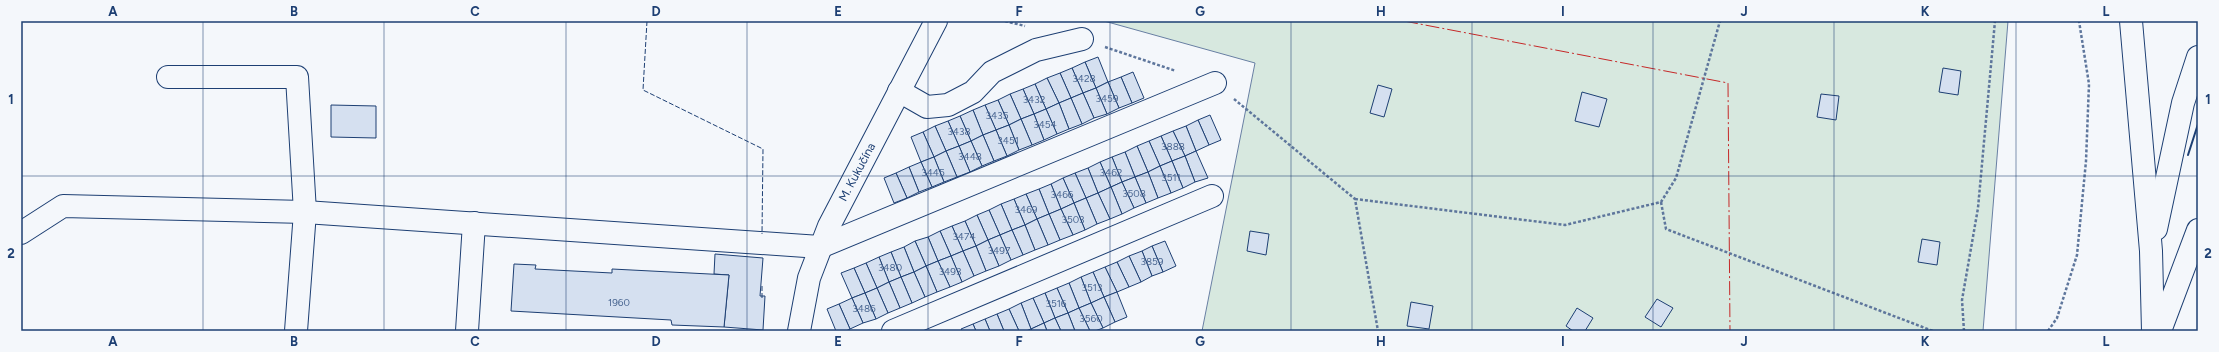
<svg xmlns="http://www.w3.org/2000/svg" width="2219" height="352" font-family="Figtree,sans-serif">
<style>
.green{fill:#d7e8df;stroke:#687fa3}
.building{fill:#d5e0f0;stroke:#1d3f73}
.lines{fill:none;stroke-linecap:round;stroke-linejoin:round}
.minor-casing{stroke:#1d3f73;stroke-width:24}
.highway-casing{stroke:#1d3f73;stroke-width:24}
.path{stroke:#5e769c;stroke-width:2.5;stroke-dasharray:3 2;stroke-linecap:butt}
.minor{stroke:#f4f7fb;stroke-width:22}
.highway{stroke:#f4f7fb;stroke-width:22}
.fence{stroke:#1d3f73;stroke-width:1;stroke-dasharray:5 2;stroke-linecap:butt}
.wall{stroke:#1d3f73;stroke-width:2}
.power{stroke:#c62828;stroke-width:1;stroke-dasharray:14 3 2 3;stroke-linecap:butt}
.grid{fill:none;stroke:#1d3f73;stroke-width:1;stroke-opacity:0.55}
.labels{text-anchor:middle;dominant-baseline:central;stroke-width:3;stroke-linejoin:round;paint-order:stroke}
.number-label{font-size:10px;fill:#4b6792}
.street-label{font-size:12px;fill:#1d3f73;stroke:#f4f7fb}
.neatline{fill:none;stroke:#1d3f73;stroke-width:1.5}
.grid-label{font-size:13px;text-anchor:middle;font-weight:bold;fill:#1d3f73}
</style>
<rect width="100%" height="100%" fill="#f4f7fb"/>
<polygon class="green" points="1104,21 2008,21 1983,331 1202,331 1255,63"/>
<g class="building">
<polygon points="1098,57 1108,82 1096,88 1085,62"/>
<polygon points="1085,62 1096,88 1083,93 1072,68"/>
<polygon points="1072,68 1083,93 1071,98 1060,73"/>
<polygon points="1943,68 1961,71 1958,95 1939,92"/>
<polygon points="1133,72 1144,98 1132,103 1121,77"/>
<polygon points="1060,73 1071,98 1059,103 1047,78"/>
<polygon points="1121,77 1132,103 1119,108 1108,82"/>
<polygon points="1047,78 1059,103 1046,109 1035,84"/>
<polygon points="1108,82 1119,108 1107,114 1096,88"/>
<polygon points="1035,84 1046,109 1034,114 1023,89"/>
<polygon points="1378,85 1392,89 1384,117 1370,113"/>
<polygon points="1096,88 1107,114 1094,118 1083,93"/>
<polygon points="1023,89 1034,114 1021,119 1010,94"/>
<polygon points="1582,92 1607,99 1599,127 1575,121"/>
<polygon points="1083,93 1094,118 1082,124 1071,98"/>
<polygon points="1010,94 1021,119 1009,125 998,100"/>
<polygon points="1821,94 1839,96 1836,120 1817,117"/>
<polygon points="1071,98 1082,124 1069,129 1059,103"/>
<polygon points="998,100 1009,125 996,130 985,105"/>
<polygon points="1059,103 1069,129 1057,134 1046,109"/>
<polygon points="331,105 376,106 376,138 331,137"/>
<polygon points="985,105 996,130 983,135 973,110"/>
<polygon points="1046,109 1057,134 1044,140 1034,114"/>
<polygon points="973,110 983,135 971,141 960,116"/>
<polygon points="1034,114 1044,140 1032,145 1021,119"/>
<polygon points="1210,115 1221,140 1209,145 1198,120"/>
<polygon points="960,116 971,141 959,146 948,121"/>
<polygon points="1021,119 1032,145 1019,150 1009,125"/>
<polygon points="1198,120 1209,145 1196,151 1186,126"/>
<polygon points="948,121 959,146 946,151 935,126"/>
<polygon points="1009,125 1019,150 1007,156 996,130"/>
<polygon points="935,126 946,151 934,157 923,132"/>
<polygon points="1186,126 1196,151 1185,156 1173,131"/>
<polygon points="996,130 1007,156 994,161 983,135"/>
<polygon points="1173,131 1185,156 1172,161 1161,136"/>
<polygon points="923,132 934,157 921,162 911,137"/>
<polygon points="983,135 994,161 982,166 971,141"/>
<polygon points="1161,136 1172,161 1160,166 1149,141"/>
<polygon points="971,141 982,166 970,172 959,146"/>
<polygon points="1149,141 1160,166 1148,172 1137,146"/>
<polygon points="959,146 970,172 957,177 946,151"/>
<polygon points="1137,146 1148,172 1135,177 1125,152"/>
<polygon points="946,151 957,177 944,182 934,157"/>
<polygon points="1196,151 1208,178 1195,182 1185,156"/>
<polygon points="1125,152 1135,177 1122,182 1112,157"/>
<polygon points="1185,156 1195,182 1183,188 1172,161"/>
<polygon points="934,157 944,182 932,187 921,162"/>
<polygon points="1112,157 1122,182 1111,187 1100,162"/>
<polygon points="1172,161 1183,188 1171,193 1160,166"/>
<polygon points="921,162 932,187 919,192 909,167"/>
<polygon points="1100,162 1111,187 1098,193 1088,168"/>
<polygon points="1160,166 1171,193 1158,198 1148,172"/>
<polygon points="909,167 919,192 907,198 896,173"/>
<polygon points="1088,168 1098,193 1086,198 1075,173"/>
<polygon points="1148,172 1158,198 1146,203 1135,177"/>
<polygon points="896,173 907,198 894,203 884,178"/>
<polygon points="1075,173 1086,198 1074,203 1063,178"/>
<polygon points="1135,177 1146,203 1134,208 1122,182"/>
<polygon points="1063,178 1074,203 1061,209 1051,184"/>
<polygon points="1122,182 1134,208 1122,214 1111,187"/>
<polygon points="1051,184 1061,209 1049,214 1039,189"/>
<polygon points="1111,187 1122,214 1110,219 1098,193"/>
<polygon points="1039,189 1049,214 1037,219 1026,194"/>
<polygon points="1098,193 1110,219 1097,224 1086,198"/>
<polygon points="1026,194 1037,219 1025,225 1014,199"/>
<polygon points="1086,198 1097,224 1085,230 1074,203"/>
<polygon points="1014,199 1025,225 1012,230 1001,204"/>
<polygon points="1074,203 1085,230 1073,235 1061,209"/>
<polygon points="1001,204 1012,230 1000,235 989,210"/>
<polygon points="1061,209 1073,235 1060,240 1049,214"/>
<polygon points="989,210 1000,235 988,240 977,215"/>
<polygon points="1049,214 1060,240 1048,245 1037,219"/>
<polygon points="977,215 988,240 976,246 965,221"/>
<polygon points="1037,219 1048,245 1035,250 1025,225"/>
<polygon points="965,221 976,246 963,251 952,226"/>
<polygon points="1025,225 1035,250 1023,255 1012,230"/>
<polygon points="952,226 963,251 951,256 940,231"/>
<polygon points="1012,230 1023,255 1011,260 1000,235"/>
<polygon points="940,231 951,256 938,261 928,237"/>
<polygon points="1250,231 1269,234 1266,255 1247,251"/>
<polygon points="1000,235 1011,260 999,266 988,240"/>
<polygon points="928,237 938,261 926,266 915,241"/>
<polygon points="1922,239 1940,242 1937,265 1918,262"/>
<polygon points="988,240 999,266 986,271 976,246"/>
<polygon points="915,241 926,266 914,272 904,247"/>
<polygon points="1165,241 1176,266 1163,272 1152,246"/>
<polygon points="976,246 986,271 974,276 963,251"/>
<polygon points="1152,246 1163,272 1152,276 1142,251"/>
<polygon points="904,247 914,272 901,277 891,252"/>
<polygon points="963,251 974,276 962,282 951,256"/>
<polygon points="1142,251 1152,276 1141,282 1129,256"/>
<polygon points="891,252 901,277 889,282 879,257"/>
<polygon points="715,254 763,258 760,296 765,296 763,330 724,327 729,275 714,274"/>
<polygon points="951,256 962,282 950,287 938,261"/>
<polygon points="1129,256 1141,282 1129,287 1117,262"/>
<polygon points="879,257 889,282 877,288 866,263"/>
<polygon points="938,261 950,287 937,292 926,266"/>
<polygon points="1117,262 1129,287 1117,292 1105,267"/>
<polygon points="866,263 877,288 865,293 854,268"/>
<polygon points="514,264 536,265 535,269 612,273 612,269 729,275 724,327 672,325 671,320 511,311"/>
<polygon points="926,266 937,292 925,297 914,272"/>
<polygon points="1105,267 1117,292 1104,297 1093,272"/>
<polygon points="854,268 865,293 852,298 841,273"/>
<polygon points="914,272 925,297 912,303 901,277"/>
<polygon points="1093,272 1104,297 1091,303 1081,277"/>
<polygon points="901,277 912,303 900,308 889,282"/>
<polygon points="1081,277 1091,303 1079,308 1069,283"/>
<polygon points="889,282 900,308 888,313 877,288"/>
<polygon points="1069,283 1079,308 1068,313 1057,288"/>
<polygon points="877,288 888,313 876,319 865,293"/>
<polygon points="1057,288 1068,313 1055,318 1045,293"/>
<polygon points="1117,292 1127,317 1115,322 1104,297"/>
<polygon points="865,293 876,319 863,323 852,298"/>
<polygon points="1045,293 1055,318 1044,323 1033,298"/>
<polygon points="1104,297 1115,322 1103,328 1091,303"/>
<polygon points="852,298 863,323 850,329 839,304"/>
<polygon points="1033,298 1044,323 1031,329 1021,303"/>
<polygon points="1657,299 1673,308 1661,327 1645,317"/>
<polygon points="1411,302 1433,306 1429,329 1407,326"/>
<polygon points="1021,303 1031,329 1026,331 1019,331 1009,309"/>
<polygon points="1091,303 1103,328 1095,331 1090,331 1079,308"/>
<polygon points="839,304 850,329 846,331 836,331 827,309"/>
<polygon points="1079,308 1090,331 1075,331 1068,313"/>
<polygon points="1577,308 1593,318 1585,331 1573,331 1566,326"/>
<polygon points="1009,309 1019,331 1004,331 997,314"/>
<polygon points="1068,313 1075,331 1061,331 1055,318"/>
<polygon points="997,314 1004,331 990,331 985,319"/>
<polygon points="1055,318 1061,331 1047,331 1044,323"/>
<polygon points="985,319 990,331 976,331 973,324"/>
<polygon points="1044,323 1047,331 1033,331 1031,329"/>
<polygon points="973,324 976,331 962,331 961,329"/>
</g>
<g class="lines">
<defs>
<g id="minor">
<polyline points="2131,21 2151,251 2153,331"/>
<polyline points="168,77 297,77 305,212 296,331"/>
<polyline points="899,91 927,107 948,105 973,92 992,72 1036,50 1082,39"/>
<polyline points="2156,229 2183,103 2198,57"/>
<polyline points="21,233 63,206 305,212 820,247 1215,83"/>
<polyline points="467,331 474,223"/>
<polyline points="799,331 809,278 829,226 936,21"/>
<polyline points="893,331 1212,196"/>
</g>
<polyline id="highway" points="2160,331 2198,230"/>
</defs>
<use href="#minor" class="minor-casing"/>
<use href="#highway" class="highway-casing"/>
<g class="path">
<polyline points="1005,21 1025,26"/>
<polyline points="1105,47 1176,71"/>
<polyline points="1234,99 1355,199 1378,331"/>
<polyline points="1355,199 1565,225 1661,202 1676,178 1720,21"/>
<polyline points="1661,202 1666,229 1933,331"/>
<polyline points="1964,331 1962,300 1978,208 1995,21"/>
<polyline points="2048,331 2057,318 2077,255 2086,161 2089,84 2079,21"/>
</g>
<use href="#minor" class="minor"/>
<use href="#highway" class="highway"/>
<g class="fence">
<polyline points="647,21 643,90 763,149 762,234"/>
<polyline points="762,298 762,284"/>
</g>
<polyline class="wall" points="2188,155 2198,124"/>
<polyline class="power" points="1404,21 1728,83 1730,331"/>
</g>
<path class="grid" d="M203,21V331M384,21V331M566,21V331M747,21V331M928,21V331M1110,21V331M1291,21V331M1472,21V331M1653,21V331M1834,21V331M2016,21V331M21,176H2198"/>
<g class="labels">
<g class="number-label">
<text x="1084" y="78">3428</text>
<text x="1107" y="98">3459</text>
<text x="1034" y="99">3432</text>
<text x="997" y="115">3435</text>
<text x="1045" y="124">3454</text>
<text x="959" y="131">3438</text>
<text x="1008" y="140">3451</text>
<text x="1173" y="146">3888</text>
<text x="970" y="156">3448</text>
<text x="933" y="172">3445</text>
<text x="1111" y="172">3462</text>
<text x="1171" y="177">3511</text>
<text x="1134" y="193">3508</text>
<text x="1062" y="194">3466</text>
<text x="1026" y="209">3469</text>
<text x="1073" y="219">3503</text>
<text x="964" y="236">3474</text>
<text x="999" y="250">3497</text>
<text x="1152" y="261">3859</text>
<text x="890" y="267">3480</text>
<text x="950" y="271">3493</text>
<text x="1092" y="287">3513</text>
<text x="619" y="302">1960</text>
<text x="1056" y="303">3516</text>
<text x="864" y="308">3486</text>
<text x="1091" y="318">3560</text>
</g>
<g class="street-label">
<text transform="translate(857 172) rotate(-62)">M. Kukučína</text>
</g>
</g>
<rect width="2219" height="352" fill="none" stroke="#f4f7fb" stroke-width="44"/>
<rect x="22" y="22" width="2175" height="308" class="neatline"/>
<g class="grid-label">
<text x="113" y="16">A</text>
<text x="294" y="16">B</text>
<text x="475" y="16">C</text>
<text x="656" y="16">D</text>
<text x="838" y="16">E</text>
<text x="1019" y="16">F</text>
<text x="1200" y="16">G</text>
<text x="1381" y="16">H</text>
<text x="1563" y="16">I</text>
<text x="1744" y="16">J</text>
<text x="1925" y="16">K</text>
<text x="2106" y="16">L</text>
<text x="11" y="104">1</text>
<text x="2208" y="104">1</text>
<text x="11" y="258">2</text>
<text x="2208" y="258">2</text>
<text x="113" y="346">A</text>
<text x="294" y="346">B</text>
<text x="475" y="346">C</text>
<text x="656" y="346">D</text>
<text x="838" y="346">E</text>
<text x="1019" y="346">F</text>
<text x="1200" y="346">G</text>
<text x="1381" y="346">H</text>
<text x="1563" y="346">I</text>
<text x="1744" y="346">J</text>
<text x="1925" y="346">K</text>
<text x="2106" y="346">L</text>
</g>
</svg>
